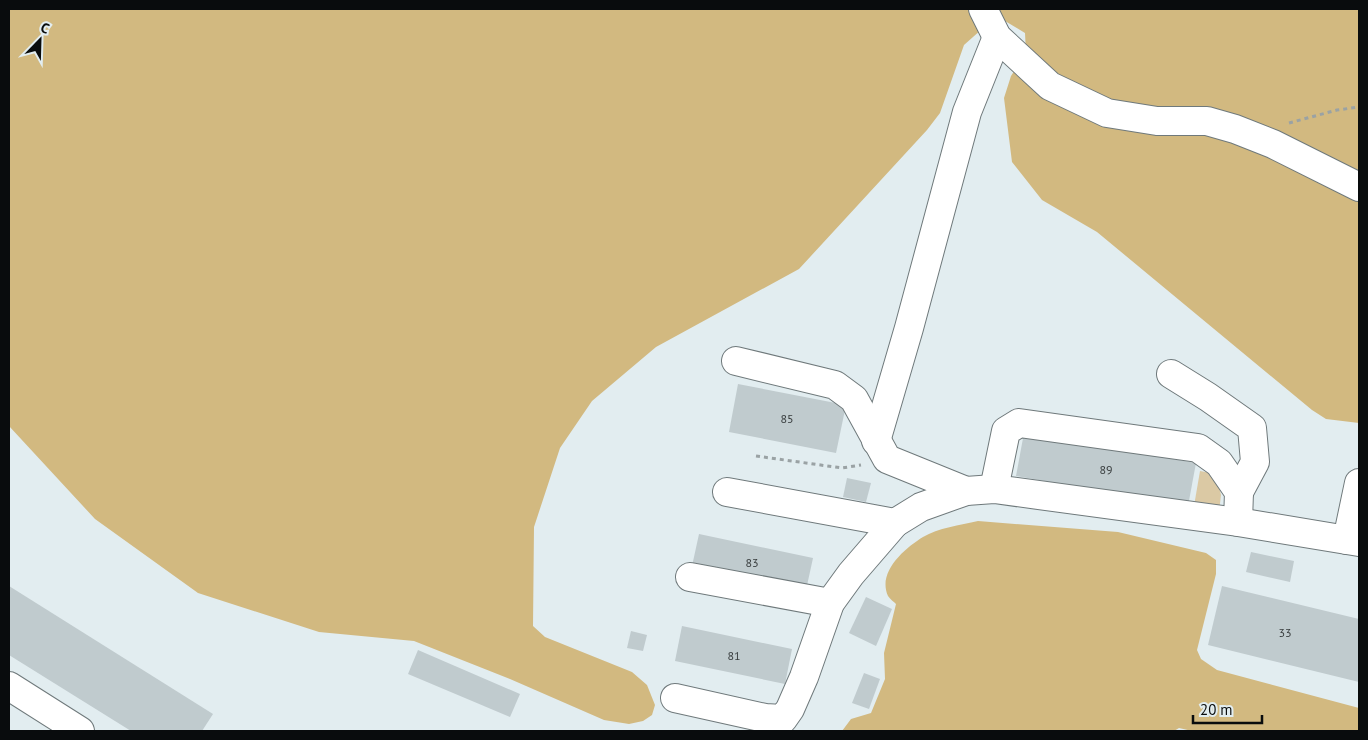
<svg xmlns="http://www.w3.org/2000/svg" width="1368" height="740" font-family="'PT Sans',sans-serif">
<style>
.green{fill:#dbc9a4}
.forest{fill:#d2b980}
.building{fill:#c0cbce}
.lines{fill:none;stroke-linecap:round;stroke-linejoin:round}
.minor-casing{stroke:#6f797b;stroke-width:30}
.path{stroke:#9aa2a4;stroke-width:3;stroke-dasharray:4 4;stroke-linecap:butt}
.minor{stroke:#fff;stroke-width:28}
.labels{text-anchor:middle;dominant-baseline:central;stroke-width:5;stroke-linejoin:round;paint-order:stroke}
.number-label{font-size:12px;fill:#373c3d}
</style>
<rect width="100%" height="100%" fill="#e2edf0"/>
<polygon class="green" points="1200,471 1216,474 1221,495 1219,512 1194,506"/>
<g class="forest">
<polygon points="9,9 1359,9 1359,423 1326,419 1312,410 1097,232 1042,200 1012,162 1004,98 1011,76 1026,53 1025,33 1000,18 982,29 964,45 940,113 927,130 799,269 656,347 592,401 560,448 534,527 533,626 545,637 632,672 647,685 655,705 652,715 643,721 629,724 604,720 510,679 414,641 319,632 198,593 95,519 9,426"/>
<path d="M978,521L1118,532L1206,553L1216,560V574L1197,650L1201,659L1217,670L1359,708V731H1192L1179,728L1174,731H842L851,719L871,713L885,679L884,653L896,604C894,602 890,599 888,596C877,572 905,548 923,537C938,528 960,525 978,521Z"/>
</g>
<g class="building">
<polygon points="738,384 846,405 836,453 729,432"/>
<polygon points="1024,433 1196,463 1188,506 1016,476"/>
<polygon points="847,478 871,483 866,502 843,497"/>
<polygon points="699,534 813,558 806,590 692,566"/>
<polygon points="1251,552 1294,561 1290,582 1246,572"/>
<polygon points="9,586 213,714 202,731 131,731 9,655"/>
<polygon points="1222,586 1359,619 1359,682 1208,645"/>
<polygon points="866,597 892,609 876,646 849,633"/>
<polygon points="682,626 792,649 785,684 675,661"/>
<polygon points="631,631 647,635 643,651 627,648"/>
<polygon points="418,650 520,694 510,717 408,674"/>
<polygon points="864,673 880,679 869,709 852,703"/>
</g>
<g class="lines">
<defs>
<g id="minor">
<polyline points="983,9 997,37 1050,86 1107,113 1157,121 1207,121 1235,129 1273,144 1359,187"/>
<polyline points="736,361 835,385 854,399 887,459 966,491"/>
<polyline points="1171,374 1208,397 1252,428 1255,462 1239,492"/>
<polyline points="876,441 909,328 967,112 997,37"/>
<polyline points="994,489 1006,431 1019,423 1198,448 1219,463 1239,492 1238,522"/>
<polyline points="727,492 895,523 921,507 966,491 994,489 1238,522 1359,542"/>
<polyline points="1347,540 1359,483"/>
<polyline points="690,577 830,603"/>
<polyline points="9,686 80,731"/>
<polyline points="675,698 765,718 783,719 790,709 804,677 830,603 851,574 895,523"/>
</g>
</defs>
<use href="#minor" class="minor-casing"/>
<g class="path">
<polyline points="1289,123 1337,110 1359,107"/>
<polyline points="756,456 842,468 861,465"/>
</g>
<use href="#minor" class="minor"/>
</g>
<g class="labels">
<g class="number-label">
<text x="787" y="418">85</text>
<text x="1106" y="469">89</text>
<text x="752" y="562">83</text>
<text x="1285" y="632">33</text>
<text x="734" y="655">81</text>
</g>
</g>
<rect width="1368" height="740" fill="none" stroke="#090c0d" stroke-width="20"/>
<g transform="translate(40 40) rotate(23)" stroke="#e2edf0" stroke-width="4" paint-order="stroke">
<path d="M0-4L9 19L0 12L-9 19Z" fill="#090c0d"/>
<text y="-8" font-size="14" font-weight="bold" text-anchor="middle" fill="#090c0d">С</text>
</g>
<path d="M1193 715v8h69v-8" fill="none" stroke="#090c0d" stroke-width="2.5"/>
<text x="1200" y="715" font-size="15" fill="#090c0d" stroke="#e2edf0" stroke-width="4" paint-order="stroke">20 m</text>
</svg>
